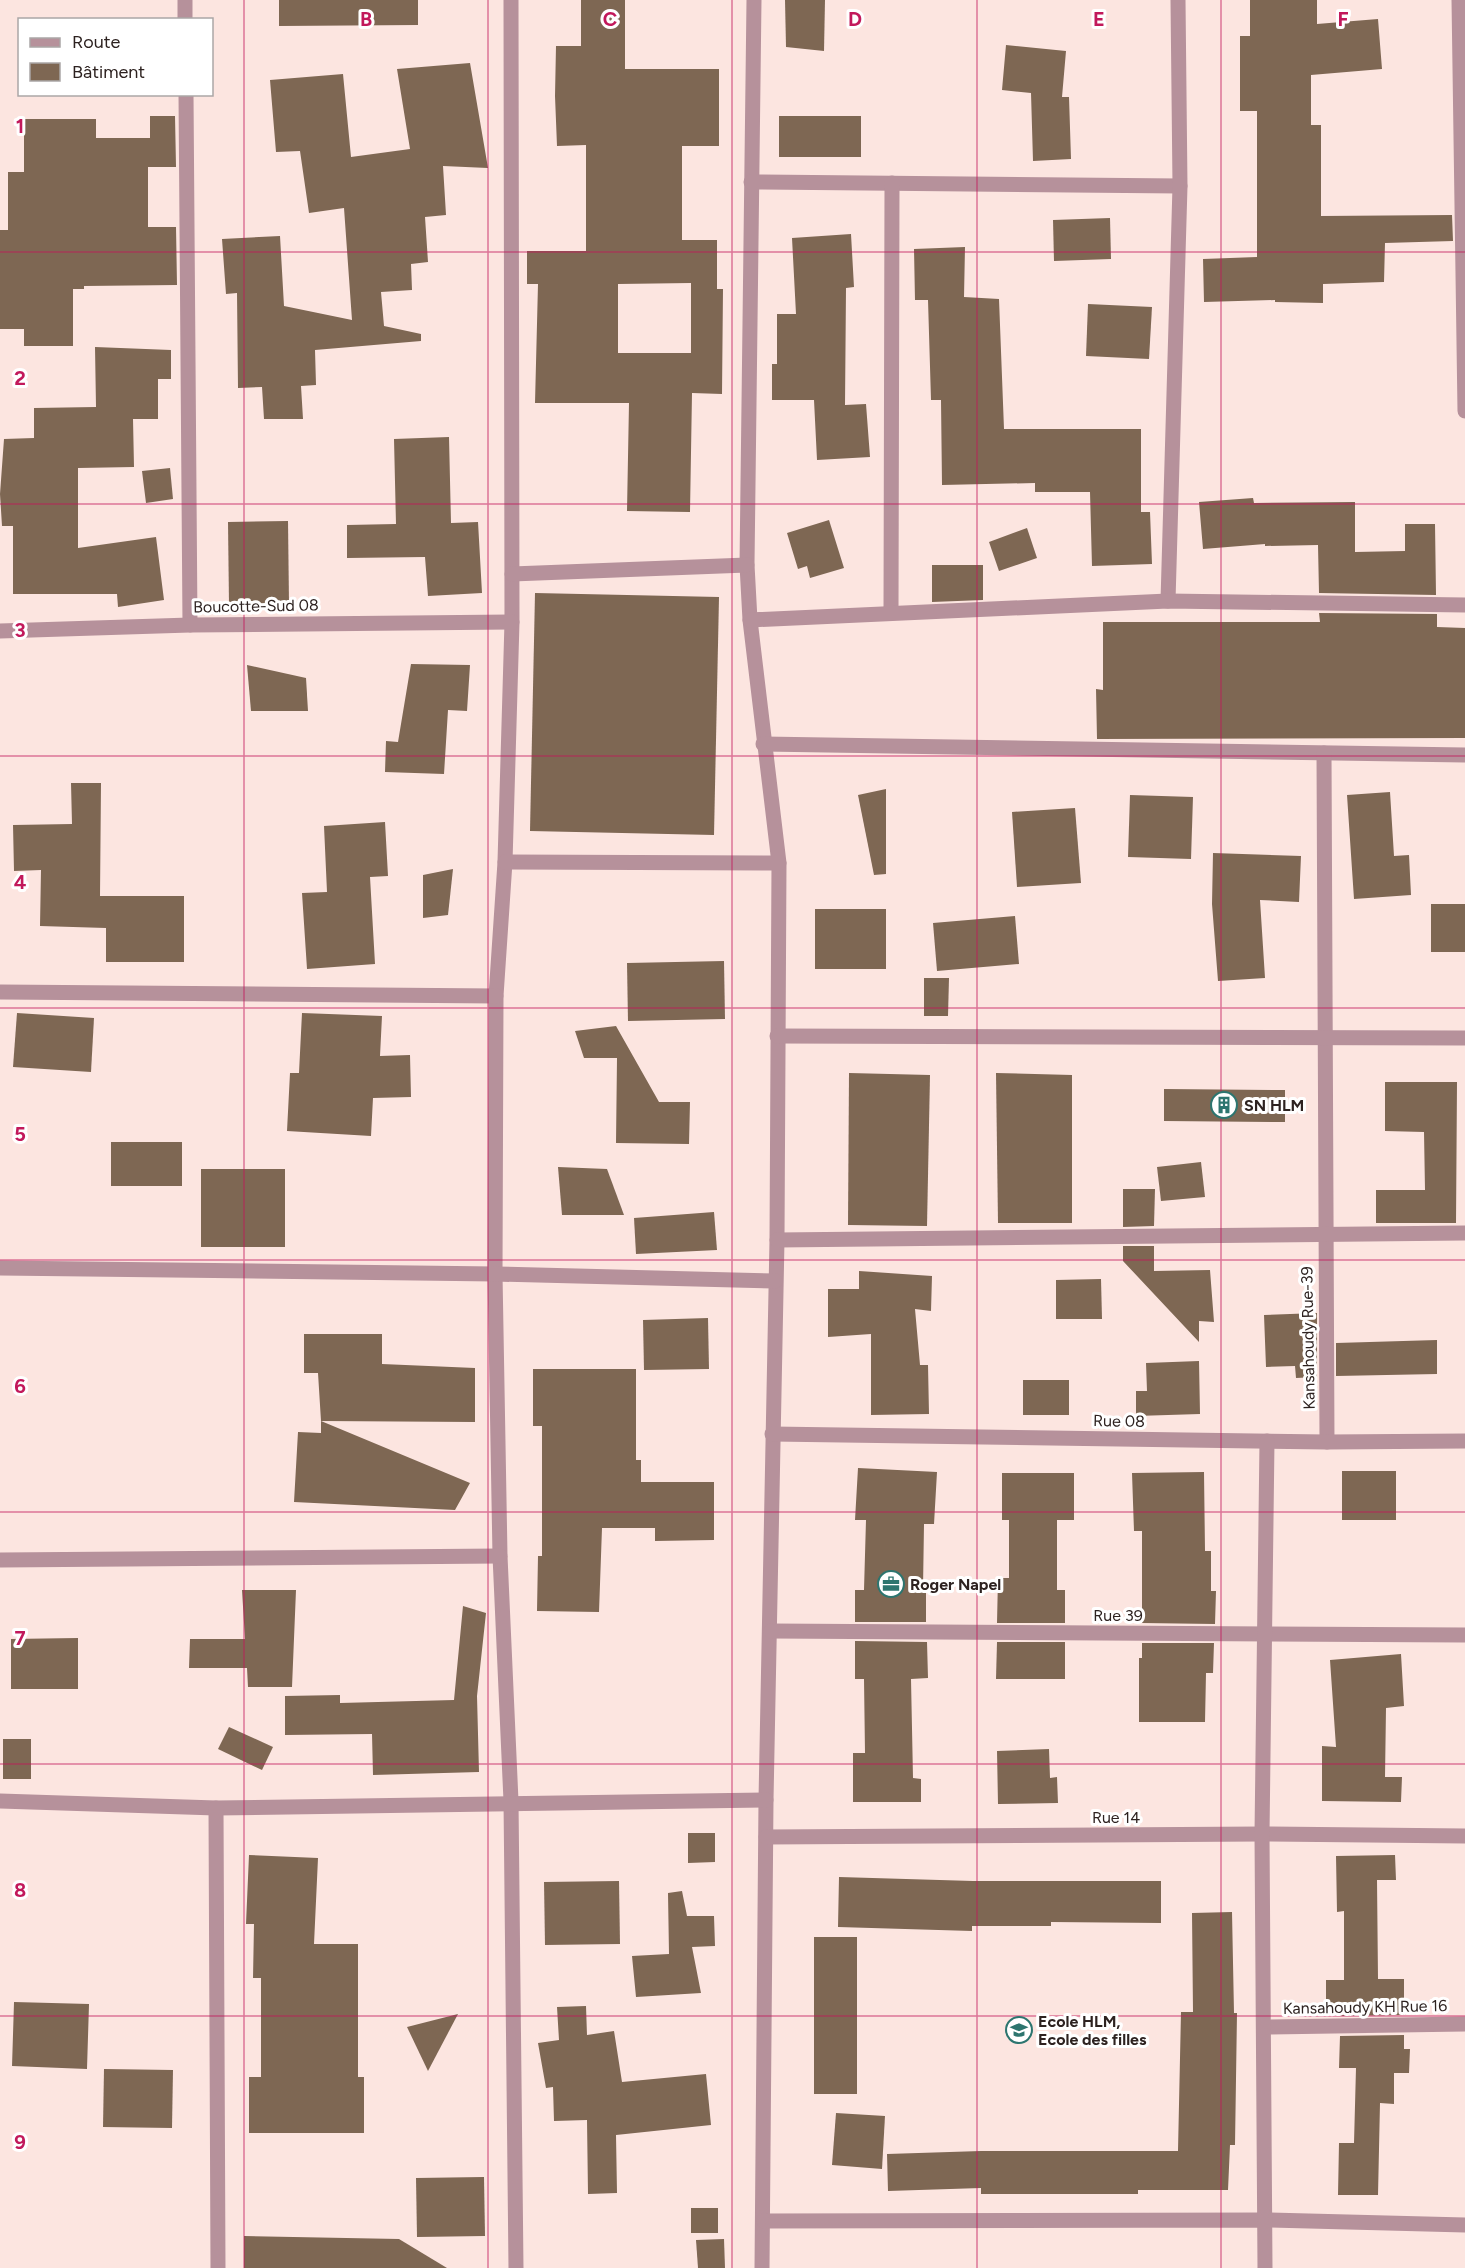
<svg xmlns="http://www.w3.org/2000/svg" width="1465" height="2268" font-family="Figtree,sans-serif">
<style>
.building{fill:#7e6753;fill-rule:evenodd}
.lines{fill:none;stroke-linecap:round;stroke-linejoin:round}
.minor{stroke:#b6919b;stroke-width:15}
.grid{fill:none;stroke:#c2185b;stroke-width:1.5;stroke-opacity:0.55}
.labels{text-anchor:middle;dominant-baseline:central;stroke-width:6;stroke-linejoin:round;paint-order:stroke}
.street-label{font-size:16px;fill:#2d2220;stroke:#fff}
.poi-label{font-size:16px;font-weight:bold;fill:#2d2220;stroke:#fff;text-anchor:start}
.grid-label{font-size:20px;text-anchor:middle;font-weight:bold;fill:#c2185b;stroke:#fff;stroke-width:6;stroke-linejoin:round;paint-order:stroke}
</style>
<rect width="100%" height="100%" fill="#fce5e0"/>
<g class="building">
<polygon points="279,0 418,0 418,25 279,26"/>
<path d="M581,0H625V69H719V146H682V240H717V289H723L722,394L692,393L690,512L627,511L629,403H535L538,284H527V251H586V145L557,146L555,96L556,46H581ZM691,283V353H618V284Z"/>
<polygon points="785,0 825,0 824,51 786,47"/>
<polygon points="1250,0 1317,0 1317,24 1378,19 1382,69 1311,75 1311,125 1321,125 1321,216 1452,215 1453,241 1385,243 1384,282 1323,284 1323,303 1275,302 1275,300 1204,302 1203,259 1257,257 1257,111 1240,111 1240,36 1250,36"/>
<polygon points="1006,45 1066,51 1062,97 1069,97 1071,159 1033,161 1031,93 1002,90"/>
<polygon points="470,63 488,168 443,166 446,215 425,217 428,262 411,264 412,290 381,292 384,326 421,334 421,341 315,350 316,385 301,386 303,419 264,419 262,387 238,388 237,293 226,294 222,239 280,236 284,306 352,320 344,208 309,213 300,151 276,152 270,80 343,74 351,157 410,149 397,69"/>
<polygon points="150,116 175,116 176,167 148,167 148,227 176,227 177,285 84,286 84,289 73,289 73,346 24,346 24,329 0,329 0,230 8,230 8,172 24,172 24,119 96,119 96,138 150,138"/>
<rect x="779" y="116" width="82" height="41"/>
<polygon points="1110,218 1111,259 1054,261 1053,220"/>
<polygon points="851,234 854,287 846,288 845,405 866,404 870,457 817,460 814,400 772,400 772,364 777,364 777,314 796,314 792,238"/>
<polygon points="965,247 964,297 999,299 1004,429 1141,429 1141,512 1150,512 1152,564 1092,566 1090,492 1035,492 1035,483 942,485 941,400 931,400 928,300 915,300 914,249"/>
<polygon points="1088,304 1152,307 1149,359 1086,356"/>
<polygon points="95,347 171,350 171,379 158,379 158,419 133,419 134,467 78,468 78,548 156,537 164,600 118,607 117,594 13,594 13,526 2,526 0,494 4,439 34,438 34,408 96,407"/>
<polygon points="449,437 451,523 478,522 482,593 428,596 425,557 347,558 347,525 396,524 394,439"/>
<polygon points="170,468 173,499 146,503 142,471"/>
<polygon points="1253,498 1254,503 1355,502 1355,552 1405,551 1405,524 1435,524 1436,595 1319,593 1318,545 1265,546 1265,544 1203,549 1199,502"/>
<polygon points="829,520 844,568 810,578 807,566 798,569 787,533"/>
<polygon points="288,521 289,604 229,605 228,522"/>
<polygon points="1027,528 1037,558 999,571 989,542"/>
<polygon points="932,565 983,565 983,600 932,602"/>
<polygon points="535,593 719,597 714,835 530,831"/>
<polygon points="1319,613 1437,614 1437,627 1465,628 1465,738 1097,739 1096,689 1103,690 1103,622 1320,622"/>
<polygon points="411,664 470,665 467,711 448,710 444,774 385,772 386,741 398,742"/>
<polygon points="247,665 306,678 308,711 251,711"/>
<polygon points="71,783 101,783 100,896 184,896 184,962 106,962 106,928 40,926 41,870 14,871 13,825 72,824"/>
<polygon points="886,789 886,874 874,875 858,795"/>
<polygon points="1390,792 1394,856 1409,855 1411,895 1354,899 1347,795"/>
<polygon points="1130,795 1193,797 1191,859 1128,857"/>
<polygon points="1075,808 1081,883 1017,887 1012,812"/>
<polygon points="385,822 388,876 370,877 375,964 307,969 302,893 327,892 324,826"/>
<polygon points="1213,853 1301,856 1299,902 1260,900 1265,978 1218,981 1212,904"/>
<polygon points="453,869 448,915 423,918 423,875"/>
<rect x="1431" y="904" width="34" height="48"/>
<rect x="815" y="909" width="71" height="60"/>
<polygon points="1015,916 1019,964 937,971 933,923"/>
<polygon points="724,961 725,1019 628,1021 627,963"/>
<polygon points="924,978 949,978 948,1016 924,1016"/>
<polygon points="17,1013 94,1018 91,1072 13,1067"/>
<polygon points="302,1013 382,1016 380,1056 410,1055 411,1097 373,1098 371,1136 287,1131 290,1073 299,1073"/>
<polygon points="616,1026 659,1102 690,1102 689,1144 616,1143 617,1058 584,1058 575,1031"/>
<polygon points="849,1073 930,1075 927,1226 848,1225"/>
<polygon points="996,1073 1072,1075 1072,1223 998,1223"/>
<polygon points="1385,1082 1457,1082 1456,1223 1376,1223 1376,1190 1425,1190 1424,1132 1385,1131"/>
<polygon points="1164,1089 1285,1090 1285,1122 1164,1121"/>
<rect x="111" y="1142" width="71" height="44"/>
<polygon points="1201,1162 1205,1197 1161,1201 1157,1167"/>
<polygon points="558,1167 607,1169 624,1215 562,1215"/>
<rect x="201" y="1169" width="84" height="78"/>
<polygon points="1123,1189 1155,1189 1154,1226 1123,1227"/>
<polygon points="714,1212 717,1250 636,1254 634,1218"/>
<polygon points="1123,1246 1154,1246 1154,1271 1210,1270 1214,1322 1199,1321 1199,1342 1123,1261"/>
<polygon points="859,1271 932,1276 931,1311 915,1309 920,1365 928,1365 929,1414 871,1415 871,1334 828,1337 828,1289 859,1289"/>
<polygon points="1101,1279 1102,1319 1056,1319 1056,1280"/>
<polygon points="1317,1313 1317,1377 1296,1378 1295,1366 1266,1367 1264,1315"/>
<polygon points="708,1318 709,1369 644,1370 643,1320"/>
<polygon points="304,1334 382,1334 382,1364 475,1368 475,1422 321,1421 318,1373 304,1373"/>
<polygon points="1437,1340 1437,1374 1336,1376 1336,1343"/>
<polygon points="1199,1361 1200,1414 1136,1416 1136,1391 1147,1391 1146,1363"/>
<polygon points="533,1369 636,1369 636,1460 641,1460 641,1482 714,1482 714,1540 655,1541 655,1528 602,1528 599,1612 537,1611 538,1556 542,1556 542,1426 533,1426"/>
<rect x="1023" y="1380" width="46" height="35"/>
<polygon points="321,1421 470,1483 455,1510 294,1502 298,1432 321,1433"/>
<polygon points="858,1468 937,1472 934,1524 924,1524 923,1588 926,1589 926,1622 855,1622 855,1590 864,1590 866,1520 855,1520"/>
<rect x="1342" y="1471" width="54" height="49"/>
<polygon points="1204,1472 1205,1551 1211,1551 1211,1591 1216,1591 1215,1624 1142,1623 1142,1531 1134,1531 1132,1473"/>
<polygon points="1002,1473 1074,1473 1074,1520 1057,1520 1057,1590 1065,1590 1065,1623 997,1623 998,1578 1009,1578 1009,1520 1002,1520"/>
<polygon points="242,1590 296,1590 292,1687 248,1687 247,1668 189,1668 190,1639 245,1639"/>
<polygon points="463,1606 486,1613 477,1696 479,1772 373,1775 372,1734 285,1735 285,1696 340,1695 340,1703 454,1700"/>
<polygon points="78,1638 78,1689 11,1689 11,1639"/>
<polygon points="855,1641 927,1642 928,1678 911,1679 913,1778 921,1779 921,1802 853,1802 853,1753 865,1753 864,1679 855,1679"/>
<polygon points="997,1642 1065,1642 1065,1679 996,1679"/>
<polygon points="1142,1643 1214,1643 1213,1673 1206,1673 1205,1722 1139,1722 1139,1658 1142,1658"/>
<polygon points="1401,1654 1404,1706 1386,1708 1385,1777 1402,1777 1401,1802 1322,1801 1322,1746 1336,1747 1330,1660"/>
<polygon points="229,1727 273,1747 262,1770 218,1749"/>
<rect x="3" y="1739" width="28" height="40"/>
<polygon points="1049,1749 1050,1778 1057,1777 1058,1803 998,1804 997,1751"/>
<polygon points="688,1833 715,1833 715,1862 688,1863"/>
<polygon points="249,1855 318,1858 314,1944 358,1944 358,2077 364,2077 364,2133 249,2133 249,2077 261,2077 261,1978 253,1978 254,1924 246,1924"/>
<polygon points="1395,1855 1396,1880 1377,1880 1378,1979 1404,1979 1404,2015 1340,2016 1341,2004 1326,2004 1326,1980 1344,1980 1344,1911 1337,1912 1336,1856"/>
<polygon points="839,1877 973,1881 1161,1881 1161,1923 1051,1922 1051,1926 972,1926 972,1931 838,1927"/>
<polygon points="619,1881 620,1944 545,1945 544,1882"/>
<polygon points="682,1891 687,1916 714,1916 715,1946 692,1947 701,1993 636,1997 632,1956 669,1954 668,1893"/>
<polygon points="1232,1912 1234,2013 1237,2013 1235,2145 1230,2145 1228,2190 1138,2190 1138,2194 981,2194 981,2188 888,2191 887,2154 981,2151 1178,2151 1181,2012 1193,2012 1192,1913"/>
<rect x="814" y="1937" width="43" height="157"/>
<polygon points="14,2002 89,2004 87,2069 12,2066"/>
<polygon points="586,2006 587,2035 614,2031 622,2082 706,2074 711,2125 616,2135 617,2193 588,2194 587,2120 554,2121 553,2087 546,2088 538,2043 559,2040 557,2007"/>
<polygon points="458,2014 428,2071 407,2027"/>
<polygon points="1404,2035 1404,2049 1410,2049 1409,2073 1394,2073 1394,2104 1380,2103 1378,2195 1338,2195 1339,2143 1354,2143 1356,2068 1339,2068 1340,2036"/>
<polygon points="104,2069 173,2070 172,2128 103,2127"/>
<polygon points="836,2113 885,2116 882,2169 832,2165"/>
<polygon points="484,2177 485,2236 417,2237 416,2178"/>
<rect x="691" y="2208" width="27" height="25"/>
<polygon points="244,2236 399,2239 447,2268 244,2268"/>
<polygon points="724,2239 725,2268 698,2268 696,2240"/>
</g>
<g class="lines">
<g class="minor">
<polyline points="185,0 185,20"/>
<polyline points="511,0 512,622 505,862 496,996 495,1274 500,1556 511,1801 516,2268"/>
<polyline points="754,0 747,565 750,620 779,863 777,1240 766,1800 762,2268"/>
<polyline points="1459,0 1465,411"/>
<polyline points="186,94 190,625"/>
<polyline points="751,182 1180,186"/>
<polyline points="512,574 747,565"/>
<polyline points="1168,601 1180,186 1178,0"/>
<polyline points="891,613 892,183"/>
<polyline points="750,620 1168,601 1465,605"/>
<polyline points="0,631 190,625 512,622"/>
<polyline points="763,744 1465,755"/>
<polyline points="1324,753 1327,1442"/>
<polyline points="505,862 779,863"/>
<polyline points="0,992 496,996"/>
<polyline points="777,1036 1465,1038"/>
<polyline points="777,1240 1465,1233"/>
<polyline points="0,1268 495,1274 775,1281"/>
<polyline points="772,1434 1327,1442 1465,1441"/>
<polyline points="0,1560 500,1556"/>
<polyline points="771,1631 1465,1635"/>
<polyline points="0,1801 216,1808 766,1800"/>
<polyline points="216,1808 218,2268"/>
<polyline points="766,1837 1262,1834 1465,1836"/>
<polyline points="1265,2027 1465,2024"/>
<polyline points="764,2221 1266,2220 1465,2225"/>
<polyline points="1265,2268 1262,1834 1267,1441"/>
</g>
</g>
<path class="grid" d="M244,0V2268M488,0V2268M732,0V2268M977,0V2268M1221,0V2268M0,252H1465M0,504H1465M0,756H1465M0,1008H1465M0,1260H1465M0,1512H1465M0,1764H1465M0,2016H1465"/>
<defs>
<symbol id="building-ring" viewBox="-11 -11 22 22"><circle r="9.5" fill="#fff" stroke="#2d756f" stroke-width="1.5"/><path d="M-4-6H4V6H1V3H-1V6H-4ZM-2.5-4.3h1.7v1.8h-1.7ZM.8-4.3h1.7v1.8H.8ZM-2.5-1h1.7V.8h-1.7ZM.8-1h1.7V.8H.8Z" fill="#2d756f"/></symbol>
<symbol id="office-ring" viewBox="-11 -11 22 22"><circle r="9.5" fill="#fff" stroke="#2d756f" stroke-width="1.5"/><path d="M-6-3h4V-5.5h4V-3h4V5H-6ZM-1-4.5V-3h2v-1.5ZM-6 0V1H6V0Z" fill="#2d756f"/></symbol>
<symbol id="school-ring" viewBox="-11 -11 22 22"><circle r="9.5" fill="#fff" stroke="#2d756f" stroke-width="1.5"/><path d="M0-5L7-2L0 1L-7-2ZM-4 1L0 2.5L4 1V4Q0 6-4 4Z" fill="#2d756f"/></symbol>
</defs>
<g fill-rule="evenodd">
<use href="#building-ring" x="1209" y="1090" width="30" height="30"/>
<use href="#office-ring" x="876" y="1569" width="30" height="30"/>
<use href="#school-ring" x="1004" y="2015" width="30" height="30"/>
</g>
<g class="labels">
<g class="street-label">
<text transform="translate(256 606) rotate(-1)">Boucotte-Sud 08</text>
<text transform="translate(1308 1338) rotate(-91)">Kansahoudy Rue-39</text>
<text transform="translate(1119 1421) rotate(1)">Rue 08</text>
<text x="1118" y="1615">Rue 39</text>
<text x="1116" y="1817">Rue 14</text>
<text transform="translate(1365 2007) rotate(-1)">Kansahoudy KH Rue 16</text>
</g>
<g class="poi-label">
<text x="1244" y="1105">SN HLM</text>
<text x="910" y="1584">Roger Napel</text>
<text x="1038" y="2021">Ecole HLM,<tspan x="1038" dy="18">Ecole des filles</tspan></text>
</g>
</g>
<g class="grid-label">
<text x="366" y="26">B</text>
<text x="610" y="26">C</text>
<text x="855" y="26">D</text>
<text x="1099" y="26">E</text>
<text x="1343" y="26">F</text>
<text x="20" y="133">1</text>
<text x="20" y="385">2</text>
<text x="20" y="637">3</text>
<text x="20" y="889">4</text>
<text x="20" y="1141">5</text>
<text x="20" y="1393">6</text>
<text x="20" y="1645">7</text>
<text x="20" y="1897">8</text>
<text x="20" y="2149">9</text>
</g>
<rect x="18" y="18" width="195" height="78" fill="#ffffff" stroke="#aba7a6" stroke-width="1.5"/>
<rect x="30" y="38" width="30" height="9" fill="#b6919b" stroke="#aba7a6" stroke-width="1.5"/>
<text x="72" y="48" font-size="18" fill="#2d2220">Route</text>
<rect x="30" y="63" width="30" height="18" fill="#7e6753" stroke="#aba7a6" stroke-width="1.5"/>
<text x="72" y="78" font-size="18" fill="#2d2220">Bâtiment</text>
</svg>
